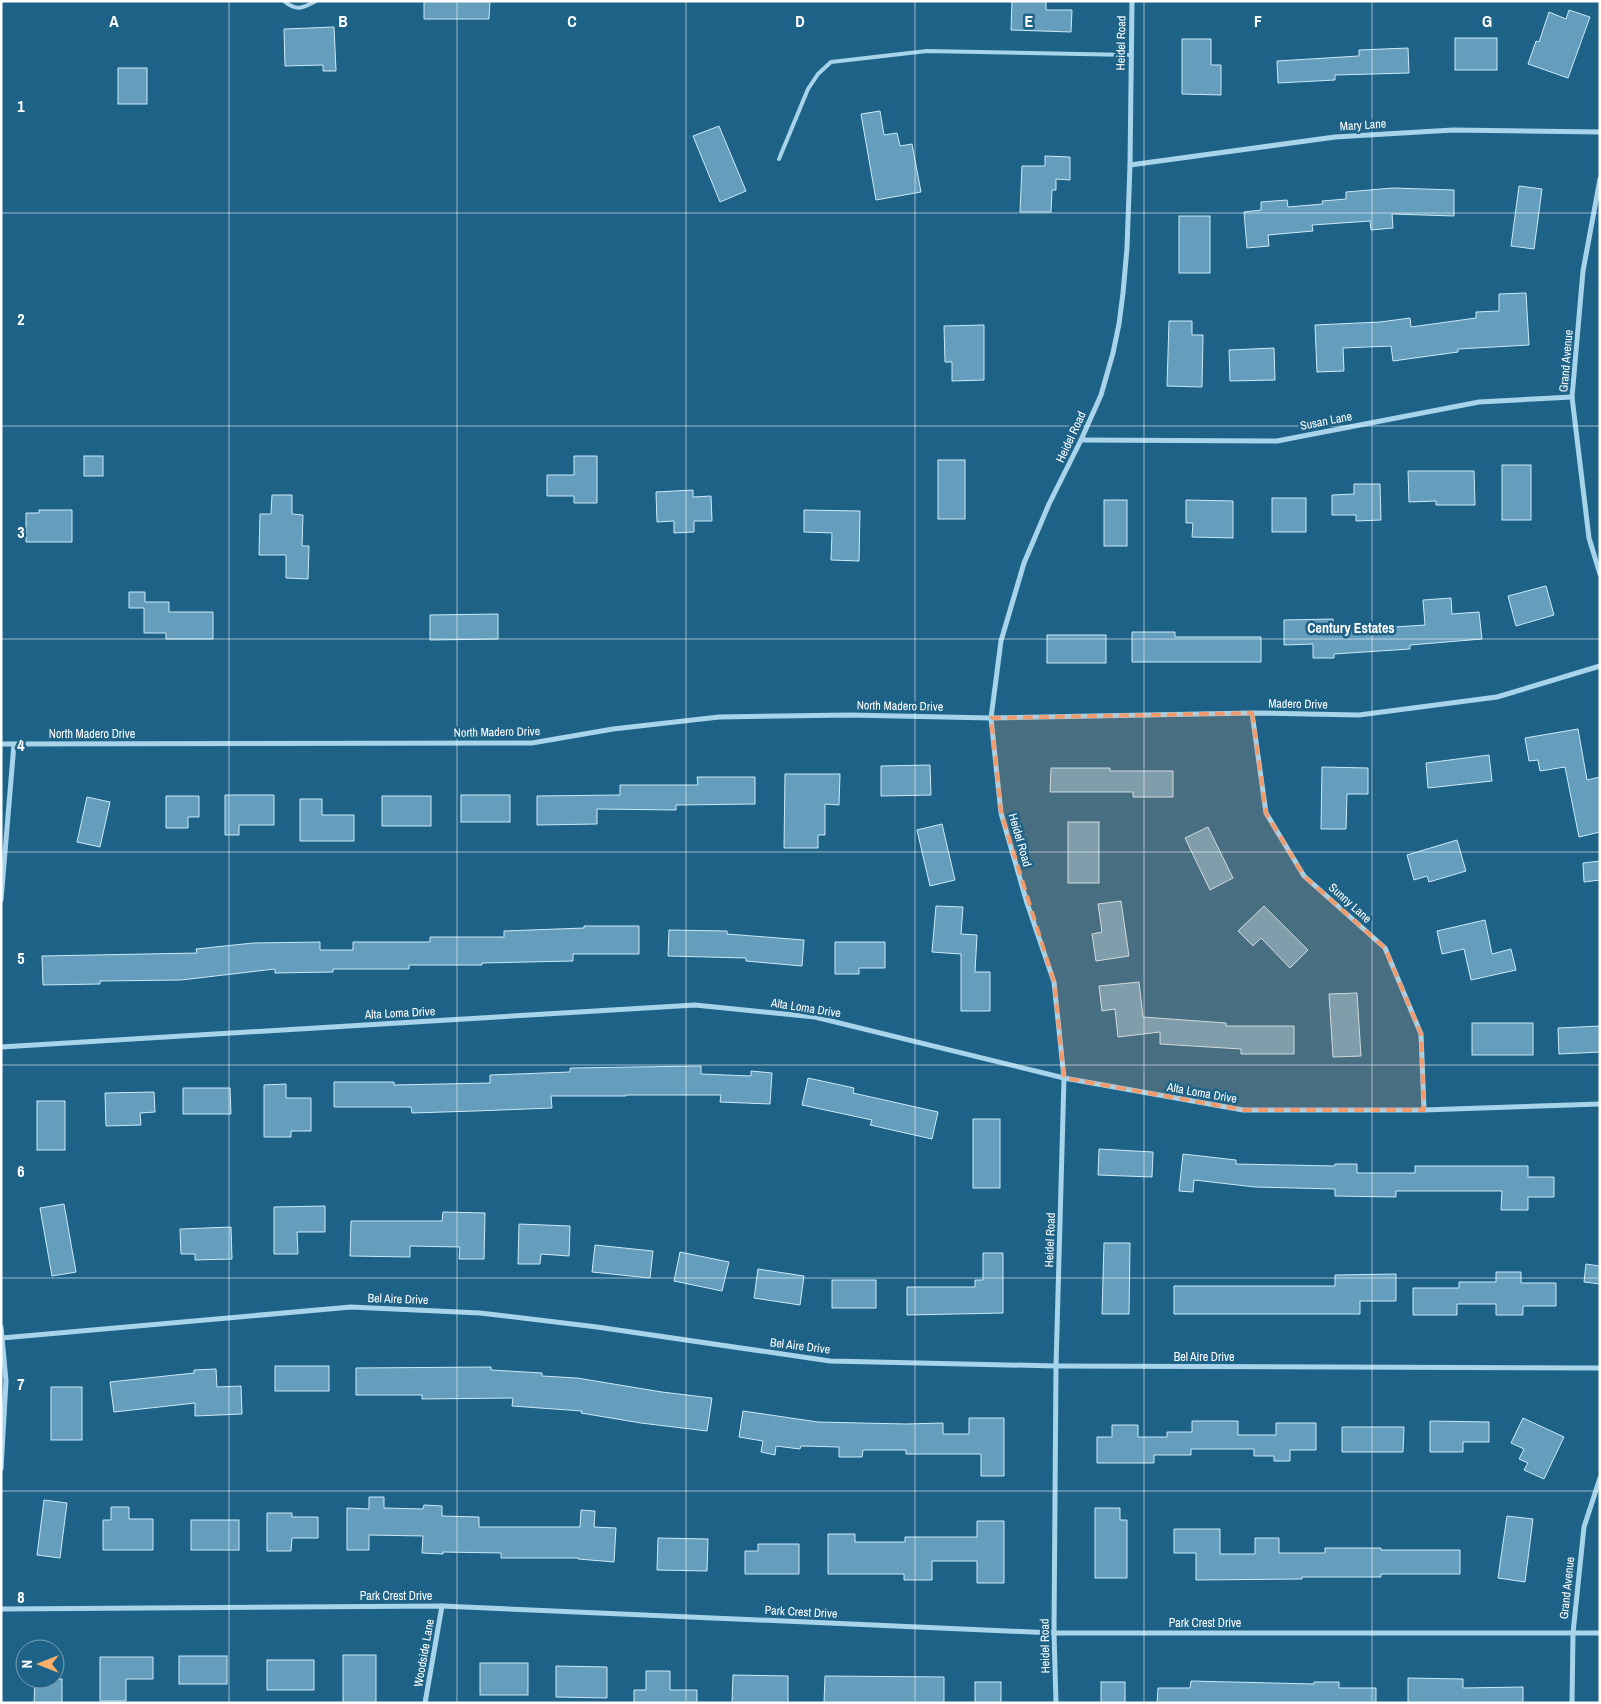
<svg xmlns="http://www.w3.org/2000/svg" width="1601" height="1704" font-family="'Archivo Narrow',sans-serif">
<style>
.building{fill:#649ebc;stroke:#cce9f8}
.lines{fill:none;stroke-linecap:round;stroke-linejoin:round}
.service{stroke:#a7d4eb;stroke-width:4}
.minor{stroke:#a7d4eb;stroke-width:5}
.marked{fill:#f19b6d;fill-opacity:0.2;stroke:#f19b6d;stroke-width:4;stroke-dasharray:10 6;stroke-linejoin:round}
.grid{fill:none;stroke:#fff;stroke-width:1;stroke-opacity:0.55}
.labels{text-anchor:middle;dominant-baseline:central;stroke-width:5;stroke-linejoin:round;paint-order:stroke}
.street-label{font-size:12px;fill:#fff;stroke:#1e6387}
.neighbourhood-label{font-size:14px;font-weight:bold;fill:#fff;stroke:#1e6387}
.grid-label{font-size:16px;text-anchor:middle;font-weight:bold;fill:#fff;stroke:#1e6387;stroke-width:5;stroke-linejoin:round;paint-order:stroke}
</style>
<rect width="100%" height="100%" fill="#1e6387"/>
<g class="building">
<polygon points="424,1 490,1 489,19 424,19"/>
<polygon points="1012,1 1046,1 1046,10 1072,10 1071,32 1011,30"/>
<polygon points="1569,10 1590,17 1568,78 1528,64 1536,41 1539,42 1549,12 1566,19"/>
<polygon points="334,27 336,71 323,71 323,65 285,66 284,29"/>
<rect x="1455" y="38" width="42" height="32"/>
<polygon points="1182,39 1211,39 1211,65 1221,65 1221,95 1182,94"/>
<polygon points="1408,48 1409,73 1335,75 1335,80 1278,83 1277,61 1359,56 1359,50"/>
<rect x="118" y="68" width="29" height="36"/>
<polygon points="880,111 884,135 897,133 900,146 912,144 921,192 876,200 861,114"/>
<polygon points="719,126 746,191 720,202 693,136"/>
<polygon points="1045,156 1070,157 1070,180 1056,179 1056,190 1052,190 1051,212 1020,212 1022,166 1045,166"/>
<polygon points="1519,186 1542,189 1534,249 1511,246"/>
<polygon points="1393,188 1454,190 1454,216 1392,214 1393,228 1371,230 1370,221 1312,225 1313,231 1268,235 1269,246 1247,248 1244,212 1261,210 1261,202 1287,200 1288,207 1323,204 1322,201 1346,199 1346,192"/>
<rect x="1179" y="216" width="31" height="57"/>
<polygon points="1526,293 1529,345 1458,349 1458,352 1393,361 1391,346 1343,348 1344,371 1317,372 1315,325 1380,322 1410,318 1411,327 1476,318 1476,312 1499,311 1499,294"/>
<polygon points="1169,321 1192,321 1192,335 1203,335 1202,387 1167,386"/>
<polygon points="984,325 984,380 952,381 952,362 945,362 944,326"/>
<polygon points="1274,348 1275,380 1230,381 1229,350"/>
<rect x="84" y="456" width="19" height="20"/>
<polygon points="574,456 597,456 597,503 574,503 574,496 547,496 547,475 574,475"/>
<rect x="938" y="460" width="27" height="59"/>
<rect x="1502" y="465" width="29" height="55"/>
<polygon points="1408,471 1474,471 1475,505 1436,505 1436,501 1409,502"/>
<polygon points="1354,484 1380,484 1381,520 1356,521 1356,515 1332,515 1332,495 1354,494"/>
<polygon points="693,490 693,497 711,496 712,521 694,521 694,532 674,533 674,521 657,522 656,492"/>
<polygon points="272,495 292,495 292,514 303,515 302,546 309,546 308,579 286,578 286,555 259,555 260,514 271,514"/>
<rect x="1272" y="498" width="34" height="34"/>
<rect x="1104" y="500" width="23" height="46"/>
<polygon points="1186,500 1233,501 1233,538 1192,537 1193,523 1186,523"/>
<polygon points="39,510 72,510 72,542 26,542 26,513 39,513"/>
<polygon points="804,510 860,511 859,561 831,560 832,533 804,532"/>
<polygon points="1546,586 1554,615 1516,626 1508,596"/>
<polygon points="129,592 145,592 145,602 169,602 169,612 213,612 213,639 166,639 166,633 144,633 144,608 129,608"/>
<polygon points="1451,598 1452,614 1479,612 1482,639 1410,645 1410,649 1334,654 1334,658 1313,658 1313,644 1284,645 1284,620 1333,619 1333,631 1425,625 1423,600"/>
<polygon points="498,614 498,639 430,640 430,615"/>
<polygon points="1132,632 1175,632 1175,637 1261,637 1261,662 1132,662"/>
<rect x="1047" y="635" width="59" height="28"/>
<polygon points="1578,729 1587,780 1600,777 1600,832 1579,837 1565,767 1540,771 1538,760 1529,761 1525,738"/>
<polygon points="1489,755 1492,781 1428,788 1426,763"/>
<polygon points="930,765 931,795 881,796 881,766"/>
<polygon points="1322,767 1368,768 1368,794 1347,794 1346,829 1321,829"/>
<polygon points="1051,768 1110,768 1110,771 1173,771 1173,797 1133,797 1133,792 1050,792"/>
<polygon points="785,774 840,774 839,805 825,804 825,835 818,835 818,848 784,848"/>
<polygon points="697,777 755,777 755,804 676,805 676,810 597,809 597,824 537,825 537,796 620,795 620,785 698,785"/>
<polygon points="225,795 274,795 274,825 239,825 239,835 225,835"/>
<rect x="461" y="795" width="49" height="27"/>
<polygon points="166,796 199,796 199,817 188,817 188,828 166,828"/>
<rect x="382" y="796" width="49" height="30"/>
<polygon points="87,797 110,802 100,847 77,842"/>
<polygon points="300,799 322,799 322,815 354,815 354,841 300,841"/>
<rect x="1068" y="822" width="31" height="61"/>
<polygon points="942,824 955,880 930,886 917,830"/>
<polygon points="1208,827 1233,878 1210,890 1185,838"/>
<polygon points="1457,840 1466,871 1429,882 1427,876 1414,880 1407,855"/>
<polygon points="1600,861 1600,880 1584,882 1583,863"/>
<polygon points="1121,901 1129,956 1096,961 1092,934 1102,932 1098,904"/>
<polygon points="936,906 963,907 961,934 977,935 975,972 990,972 990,1011 961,1011 961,954 932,952"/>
<polygon points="1264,906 1308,950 1290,968 1261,938 1253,946 1238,931"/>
<polygon points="1485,920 1492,954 1511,949 1516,970 1471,980 1464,949 1442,954 1437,931"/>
<polygon points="584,926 639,926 639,954 573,954 573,961 482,963 482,965 409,965 409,969 333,969 333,972 275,973 275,969 181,980 100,981 100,984 43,985 42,956 197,953 196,949 253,943 320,942 320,950 353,950 353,942 430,942 430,937 504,937 504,931 584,928"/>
<polygon points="669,930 727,931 727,934 804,940 802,966 746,961 746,958 668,956"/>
<polygon points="835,942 885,942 885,968 859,968 859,974 835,974"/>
<polygon points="1139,982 1143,1017 1226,1023 1226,1026 1294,1026 1294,1054 1241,1054 1241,1049 1160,1044 1160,1032 1118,1037 1115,1009 1102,1011 1099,986"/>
<polygon points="1357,993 1361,1056 1333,1057 1329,994"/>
<rect x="1472" y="1023" width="61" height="32"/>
<polygon points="1600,1026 1600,1052 1559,1054 1558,1028"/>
<polygon points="701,1066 701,1074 751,1076 751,1071 772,1073 770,1104 720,1102 721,1095 626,1095 626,1096 551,1096 552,1108 475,1111 412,1113 411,1107 334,1107 334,1082 394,1082 394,1085 490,1083 490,1075 570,1072 570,1068"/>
<polygon points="808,1078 854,1088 853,1093 938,1112 932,1139 870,1125 872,1120 802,1105"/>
<polygon points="286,1084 286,1098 311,1098 311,1131 291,1131 291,1137 264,1137 264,1085"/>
<polygon points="183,1088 230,1088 231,1114 183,1114"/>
<polygon points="154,1092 155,1112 140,1113 141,1125 106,1126 105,1093"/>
<rect x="37" y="1101" width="28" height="49"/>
<rect x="973" y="1119" width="27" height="69"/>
<polygon points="1099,1149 1153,1152 1152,1177 1098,1175"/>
<polygon points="1183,1154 1236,1160 1236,1164 1335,1166 1335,1164 1357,1164 1357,1173 1415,1173 1415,1166 1528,1166 1528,1177 1554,1177 1554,1197 1528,1197 1528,1210 1501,1210 1502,1191 1396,1191 1396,1197 1335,1196 1335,1189 1255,1187 1194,1180 1193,1192 1179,1191"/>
<polygon points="64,1204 76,1272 52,1276 40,1208"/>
<polygon points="325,1206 325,1232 297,1232 298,1254 274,1254 274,1207"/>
<polygon points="443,1212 485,1213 484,1259 459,1259 460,1247 410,1246 410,1257 350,1256 351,1221 442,1221"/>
<polygon points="519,1224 570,1226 569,1256 541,1254 540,1264 518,1264"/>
<polygon points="231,1227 232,1259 195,1260 195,1254 181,1254 180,1229"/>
<polygon points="1104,1243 1130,1243 1129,1314 1102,1314"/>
<polygon points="595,1245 653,1251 650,1278 592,1272"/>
<polygon points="680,1252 729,1262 722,1291 674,1281"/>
<polygon points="983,1253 1003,1253 1003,1313 907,1315 907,1287 975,1287 975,1280 983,1280"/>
<polygon points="1586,1264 1600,1266 1600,1284 1584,1282"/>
<polygon points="758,1269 804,1276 800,1305 754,1298"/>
<polygon points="1496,1272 1521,1272 1521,1283 1556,1283 1556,1306 1523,1306 1523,1315 1496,1315 1496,1304 1457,1304 1457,1315 1413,1315 1413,1288 1459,1288 1459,1282 1496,1282"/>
<polygon points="1396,1274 1396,1301 1360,1301 1360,1314 1174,1314 1174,1286 1335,1286 1335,1275"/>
<rect x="832" y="1280" width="44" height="28"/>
<rect x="275" y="1366" width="54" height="25"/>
<polygon points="491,1367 491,1370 542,1373 542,1376 577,1378 662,1392 712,1398 707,1431 641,1423 581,1413 582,1411 512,1406 513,1398 422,1399 422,1395 356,1395 356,1368"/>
<polygon points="216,1369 217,1387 241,1386 242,1414 195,1416 195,1403 114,1412 110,1382 194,1373 194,1370"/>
<rect x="51" y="1387" width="31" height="53"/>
<polygon points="743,1411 818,1422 906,1424 943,1423 943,1434 969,1434 969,1418 1004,1418 1004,1476 981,1476 981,1454 906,1454 906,1450 863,1450 862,1457 839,1457 839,1447 801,1446 800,1449 776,1446 775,1455 761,1452 763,1441 739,1437"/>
<polygon points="1523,1418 1564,1437 1544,1479 1524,1470 1528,1463 1519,1459 1524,1449 1511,1443"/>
<polygon points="1192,1421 1238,1421 1238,1435 1276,1435 1276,1423 1316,1423 1316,1450 1290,1450 1290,1461 1274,1461 1274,1456 1254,1456 1254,1449 1191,1449 1191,1455 1154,1455 1154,1463 1097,1463 1097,1437 1112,1437 1112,1425 1138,1425 1138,1437 1167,1437 1167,1432 1192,1432"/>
<polygon points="1430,1421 1489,1422 1489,1442 1463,1442 1463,1452 1430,1452"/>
<polygon points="1342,1427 1404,1427 1403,1452 1342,1452"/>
<polygon points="369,1497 384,1497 384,1508 423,1509 424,1505 442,1506 442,1516 479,1517 479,1527 580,1527 581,1510 595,1511 594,1527 616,1528 614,1562 578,1559 578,1558 501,1558 501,1553 443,1552 443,1554 422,1553 423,1536 369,1535 369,1550 347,1550 347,1508 369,1509"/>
<polygon points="44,1500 67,1503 60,1558 37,1555"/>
<polygon points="111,1507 129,1507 129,1519 153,1519 153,1550 103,1550 103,1520 111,1520"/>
<polygon points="1095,1508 1120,1508 1120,1520 1127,1520 1127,1578 1095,1578"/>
<polygon points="267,1513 292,1513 292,1517 318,1517 318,1538 292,1538 291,1551 267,1551"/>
<polygon points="1507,1516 1533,1519 1525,1582 1498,1578"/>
<rect x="191" y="1520" width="48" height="30"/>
<polygon points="977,1521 1004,1521 1004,1583 977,1583 977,1561 932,1561 932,1580 904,1580 904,1574 828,1574 828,1534 855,1534 855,1542 905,1542 905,1537 977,1537"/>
<polygon points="1174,1529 1220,1529 1220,1554 1255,1554 1255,1538 1279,1538 1279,1553 1325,1553 1325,1548 1381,1548 1381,1550 1460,1550 1460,1574 1381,1574 1381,1577 1302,1577 1302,1579 1196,1580 1196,1553 1174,1553"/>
<polygon points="658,1538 708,1539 707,1571 657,1570"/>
<polygon points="758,1544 799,1544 799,1574 745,1574 745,1551 758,1551"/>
<rect x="343" y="1655" width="33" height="48"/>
<rect x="179" y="1656" width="48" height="28"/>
<polygon points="100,1657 153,1657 153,1679 126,1679 126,1701 100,1701"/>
<rect x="267" y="1660" width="47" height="30"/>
<rect x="480" y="1663" width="48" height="32"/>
<polygon points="556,1666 607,1667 607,1698 556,1697"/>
<polygon points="646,1671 670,1671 670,1690 697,1690 697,1703 634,1703 634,1690 646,1690"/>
<polygon points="733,1675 788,1676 788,1703 732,1703"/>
<polygon points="825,1676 944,1677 944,1703 824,1703"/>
<polygon points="1408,1678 1463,1679 1463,1688 1523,1687 1523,1703 1408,1703"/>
<polygon points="35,1679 62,1679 62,1703 34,1703"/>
<polygon points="1191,1681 1314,1684 1314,1682 1339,1682 1339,1688 1376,1688 1376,1703 1157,1703 1158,1688 1190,1688"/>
<rect x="975" y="1682" width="26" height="21"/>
<rect x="1101" y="1682" width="24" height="21"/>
</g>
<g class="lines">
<g class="service">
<path d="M284,1C297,12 303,8 316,1"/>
<polyline points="779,159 808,89 818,74 831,62 927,51 1131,55"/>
</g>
<g class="minor">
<polyline points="1130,165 1335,137 1453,130 1600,132"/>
<polyline points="1600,179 1583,271 1572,397 1589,538 1600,574"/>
<polyline points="1081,440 1277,441 1479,402 1572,397"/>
<polyline points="1252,713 1266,813 1304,876 1385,948 1421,1034 1424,1110"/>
<polyline points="1,744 532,743 613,729 719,717 850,715 991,718 1252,713 1359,715 1497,697 1600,666"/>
<polyline points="1,900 14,744"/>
<polyline points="1,1047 695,1005 815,1017 1064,1078 1243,1110 1424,1110 1600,1104"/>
<polyline points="1,1327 6,1381 1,1469"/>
<polyline points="2,1338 351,1307 480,1313 597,1327 830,1361 1056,1366 1600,1368"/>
<polyline points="1,1609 442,1606 1054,1633 1600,1633"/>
<polyline points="425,1703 442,1606"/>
<polyline points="1056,1703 1054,1633 1056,1366 1064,1078 1054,982 1027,903 1001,813 991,718 1001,641 1024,563 1049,504 1081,440 1101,395 1113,353 1119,324 1123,293 1127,248 1130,165 1132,1"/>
<polyline points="1572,1703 1573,1633 1584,1527 1600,1478"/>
</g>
</g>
<path class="marked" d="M1252,713L1266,813L1304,876L1385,948L1421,1034L1424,1110H1243L1064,1078L1054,982L1001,813L991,718Z"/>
<path class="grid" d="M229,1V1703M457,1V1703M686,1V1703M915,1V1703M1144,1V1703M1372,1V1703M1,213H1600M1,426H1600M1,639H1600M1,852H1600M1,1065H1600M1,1278H1600M1,1491H1600"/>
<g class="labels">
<g class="street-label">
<text transform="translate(1121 43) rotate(-89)">Heidel Road</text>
<text transform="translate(1363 125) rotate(-4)">Mary Lane</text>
<text transform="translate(1566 361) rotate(-85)">Grand Avenue</text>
<text transform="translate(1326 421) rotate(-11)">Susan Lane</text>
<text transform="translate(1071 437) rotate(-65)">Heidel Road</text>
<text transform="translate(1298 704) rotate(1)">Madero Drive</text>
<text transform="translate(900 706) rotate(1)">North Madero Drive</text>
<text transform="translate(497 732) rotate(-1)">North Madero Drive</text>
<text x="92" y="734">North Madero Drive</text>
<text transform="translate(1020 840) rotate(74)">Heidel Road</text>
<text transform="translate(1350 903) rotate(42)">Sunny Lane</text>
<text transform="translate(806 1008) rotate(9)">Alta Loma Drive</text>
<text transform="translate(400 1013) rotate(-3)">Alta Loma Drive</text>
<text transform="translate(1202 1093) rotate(10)">Alta Loma Drive</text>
<text transform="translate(1050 1240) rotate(-88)">Heidel Road</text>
<text transform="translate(398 1299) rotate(2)">Bel Aire Drive</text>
<text transform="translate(800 1346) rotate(7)">Bel Aire Drive</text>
<text x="1204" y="1357">Bel Aire Drive</text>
<text transform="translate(1567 1588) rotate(-84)">Grand Avenue</text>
<text x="396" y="1596">Park Crest Drive</text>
<text transform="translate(801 1612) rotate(3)">Park Crest Drive</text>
<text x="1205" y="1623">Park Crest Drive</text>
<text transform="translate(1045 1646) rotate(-91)">Heidel Road</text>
<text transform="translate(424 1653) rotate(-80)">Woodside Lane</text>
</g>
<g class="neighbourhood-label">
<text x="1351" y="628">Century Estates</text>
</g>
</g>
<g class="grid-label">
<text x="114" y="27">A</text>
<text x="343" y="27">B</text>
<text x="572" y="27">C</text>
<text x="800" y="27">D</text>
<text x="1029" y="27">E</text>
<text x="1258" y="27">F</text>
<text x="1487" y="27">G</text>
<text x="21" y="112">1</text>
<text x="21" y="325">2</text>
<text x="21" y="538">3</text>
<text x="21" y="751">4</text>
<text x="21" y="964">5</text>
<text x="21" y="1177">6</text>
<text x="21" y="1390">7</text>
<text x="21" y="1603">8</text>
</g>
<rect width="1601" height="1704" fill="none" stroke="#ffffff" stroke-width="5"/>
<g transform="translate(40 1664) rotate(270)"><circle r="24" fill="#1e6387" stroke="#78a1b7"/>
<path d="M0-4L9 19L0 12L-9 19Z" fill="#f9af67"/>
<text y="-8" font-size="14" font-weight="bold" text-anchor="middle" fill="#ffffff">N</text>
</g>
</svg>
